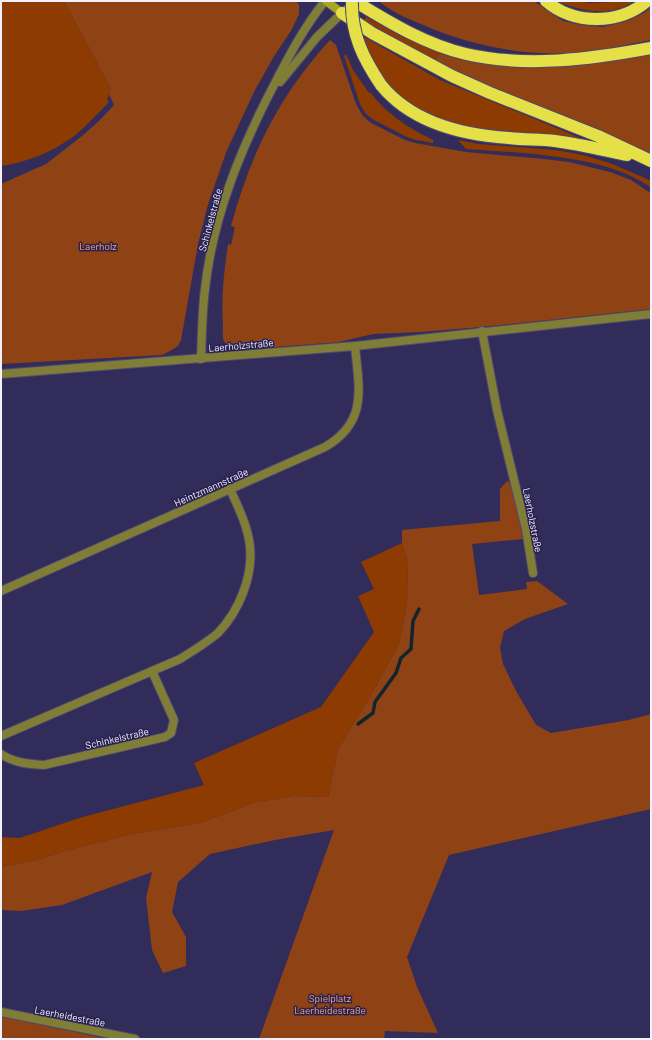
<svg xmlns="http://www.w3.org/2000/svg" width="652" height="1040" font-family="Barlow,sans-serif">
<style>
.green{fill:#8d3b00}
.forest{fill:#8f4315}
.lines{fill:none;stroke-linecap:round;stroke-linejoin:round}
.stream{stroke:#12252e;stroke-width:3.5}
.street-casing{stroke:#4d4872;stroke-width:10}
.secondary-casing{stroke:#4d4872;stroke-width:10}
.highway-casing{stroke:#4d4872;stroke-width:14}
.street{stroke:#7f7d36;stroke-width:8}
.secondary{stroke:#aaa524;stroke-width:8}
.highway{stroke:#e5df48;stroke-width:12}
.highway-bridge-casing{stroke:#4d4872;stroke-width:14;stroke-linecap:butt}
.highway-bridge{stroke:#e5df48;stroke-width:12}
.labels{text-anchor:middle;dominant-baseline:central;stroke-width:3;stroke-linejoin:round;paint-order:stroke}
.street-label{font-size:10px;fill:#f2f2fe;stroke:#292150}
.park-label{font-size:10px;fill:#f8aa83;stroke:#292150}
</style>
<rect width="100%" height="100%" fill="#322c5b"/>
<g class="green">
<path d="M1,1H64L111,89L107,100L109,102L106,105C95,116 83,130 70,139C50,153 24,163 1,166Z"/>
<path d="M557,1H580L589,3L634,1C611,17 581,12 557,1Z"/>
<polygon points="366,17 397,34 440,52 434,62 363,22"/>
<path d="M364,37L440,80L595,144L481,132L422,114L384,83L386,81C377,66 369,54 364,37Z"/>
<path d="M346,54L353,70L369,93L370,92C388,115 407,127 433,140V143L416,140L407,137L374,120L366,114L360,104L344,56Z"/>
<path d="M458,140L479,144L556,150L583,155L610,163L647,179L651,181V188C608,155 520,153 466,149Z"/>
<polygon points="402,543 408,563 407,604 399,644 375,688 338,749 328,797 294,796 257,802 200,823 132,834 68,850 37,860 1,867 1,837 20,838 79,818 204,785 194,763 321,707 374,632 358,596 374,589 361,562"/>
</g>
<g class="forest">
<polygon points="64,1 296,1 299,5 299,14 292,29 273,58 254,92 227,150 208,204 198,244 181,340 178,346 170,351 162,355 1,364 1,184 46,164 82,136 99,121 114,105 109,94 111,89"/>
<path d="M379,1H534L563,21L582,25L603,27L627,21L644,13L651,7V40C625,45 599,51 573,53C522,56 468,45 421,24C409,19 389,11 379,1Z"/>
<path d="M330,40L336,45L356,104L363,116L371,123L405,140L415,143L466,152L544,159L569,162L610,172L631,180L649,192L651,193V309L481,327L421,332L373,334L339,342L240,350C234,349 228,347 224,341C222,337 223,330 223,325C221,298 224,271 228,244L231,245L235,227L231,226C251,153 279,96 330,40Z"/>
<polygon points="440,52 467,59 651,53 651,156 512,98 434,62"/>
<polygon points="507,481 511,483 522,519 524,539 472,544 479,595 527,589 526,582 537,581 568,604 525,619 504,631 500,648 503,664 516,691 536,725 551,733 629,720 651,714 651,809 449,855 407,957 417,987 438,1033 385,1031 384,1039 259,1039 334,830 275,840 210,854 178,882 172,912 186,937 186,966 163,973 152,950 146,898 152,872 62,905 21,911 1,910 1,867 37,860 68,850 132,834 200,823 257,802 294,796 328,797 338,749 375,688 399,644 407,604 408,563 402,543 402,530 500,521 500,489"/>
<polygon points="1,1016 107,1039 1,1039"/>
</g>
<g class="lines">
<polyline class="stream" points="358,724 373,713 375,702 396,673 401,658 411,649 413,621 419,609"/>
<defs>
<g id="street">
<polyline points="280,82 317,37 342,13"/>
<polyline points="482,331 497,410 526,529 533,573"/>
<path d="M201,359C202,335 202,312 205,289C213,215 242,146 276,81C291,52 305,26 325,1"/>
<polyline points="1,374 355,346 651,314"/>
<path d="M1,591L325,447C368,422 359,389 355,346"/>
<path d="M1,736L180,659C193,651 206,643 218,633C239,611 253,577 250,547C248,526 238,507 230,489"/>
<path d="M1,754C14,763 29,764 44,765L165,737L171,733L174,720L152,671"/>
<polyline points="1,1012 135,1039"/>
</g>
<polyline id="secondary" points="326,1 342,13 346,10"/>
<g id="highway">
<path d="M546,1C574,25 619,25 647,1"/>
<path d="M356,2C390,23 427,45 466,54C527,68 591,59 651,48"/>
<polyline points="342,13 372,33 452,76 490,93 598,136 651,161"/>
<path d="M381,85C412,123 462,135 509,138C525,140 540,139 555,141C579,144 603,150 627,155"/>
</g>
</defs>
<use href="#street" class="street-casing"/>
<use href="#secondary" class="secondary-casing"/>
<use href="#highway" class="highway-casing"/>
<use href="#street" class="street"/>
<use href="#secondary" class="secondary"/>
<use href="#highway" class="highway"/>
<defs>
<path id="highway-bridge" d="M352,1C351,34 363,58 381,85"/>
</defs>
<use href="#highway-bridge" class="highway-bridge-casing"/>
<use href="#highway-bridge" class="highway-bridge"/>
</g>
<g class="labels">
<g class="street-label">
<text transform="translate(210 220) rotate(-75)">Schinkelstraße</text>
<text transform="translate(241 345) rotate(-5)">Laerholzstraße</text>
<text transform="translate(211 487) rotate(-24)">Heintzmannstraße</text>
<text transform="translate(533 520) rotate(79)">Laerholzstraße</text>
<text transform="translate(117 738) rotate(-13)">Schinkelstraße</text>
<text transform="translate(70 1016) rotate(11)">Laerheidestraße</text>
</g>
<g class="park-label">
<text x="98" y="246">Laerholz</text>
<text x="330" y="998">Spielplatz<tspan x="330" dy="12">Laerheidestraße</tspan></text>
</g>
</g>
<rect width="652" height="1040" fill="none" stroke="#f2f2fe" stroke-width="4"/>
</svg>
